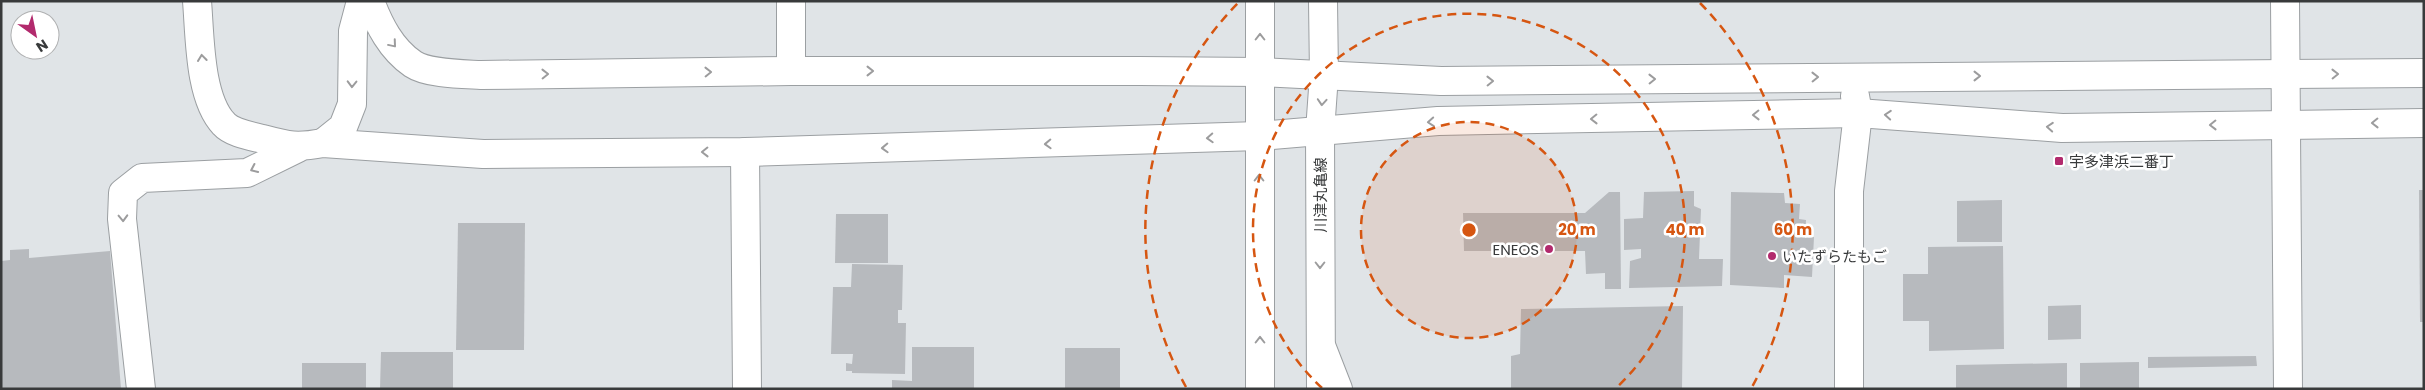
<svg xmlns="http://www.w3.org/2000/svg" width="2425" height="390" font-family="Poppins,'Noto Sans JP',sans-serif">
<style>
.building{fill:#b7babe}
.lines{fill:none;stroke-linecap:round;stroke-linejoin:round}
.minor-casing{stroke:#9b9fa2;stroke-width:30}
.major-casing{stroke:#9b9fa2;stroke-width:30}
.minor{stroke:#fff;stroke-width:28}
.major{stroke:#fff;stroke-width:28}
.oneway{stroke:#9c9c9d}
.ring{fill:none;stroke:#d65611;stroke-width:2.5;stroke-dasharray:9 6}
.poi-dot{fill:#b22a6d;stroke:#fff;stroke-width:2}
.labels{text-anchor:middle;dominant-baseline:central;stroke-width:5;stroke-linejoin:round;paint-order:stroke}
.poi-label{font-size:15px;fill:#383a3b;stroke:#fff;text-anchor:start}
.street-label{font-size:15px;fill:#383a3b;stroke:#fff}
.centre{fill:#d65611;stroke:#fff;stroke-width:2.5}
.ring-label{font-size:15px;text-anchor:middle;font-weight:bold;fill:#d65611;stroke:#fff;stroke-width:5;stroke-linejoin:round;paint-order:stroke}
</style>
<rect width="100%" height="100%" fill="#e0e4e7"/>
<g class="building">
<polygon points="2419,190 2424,190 2424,322 2420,322"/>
<polygon points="1694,191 1694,206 1701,209 1699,259 1723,259 1722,286 1629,288 1630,261 1641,258 1641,249 1624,250 1624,219 1643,218 1644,192"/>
<polygon points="1609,192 1620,192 1621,289 1605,289 1605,273 1586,274 1585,251 1464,251 1463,213 1585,213"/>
<polygon points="1731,192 1784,193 1785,203 1800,204 1799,219 1806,220 1805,238 1814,237 1812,277 1784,275 1784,288 1730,285"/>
<polygon points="2002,200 2002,242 1957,242 1957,201"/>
<polygon points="836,214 888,214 888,263 835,263"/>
<polygon points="458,223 525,223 524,350 456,350"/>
<polygon points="2003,246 2004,349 1929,351 1929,321 1903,321 1903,274 1928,274 1928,247"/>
<polygon points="29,249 29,258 110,251 121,389 1,389 1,261 10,260 10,250"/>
<polygon points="852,264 903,265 902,310 898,310 898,323 906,323 905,374 852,373 852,371 846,371 846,363 852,364 853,354 831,354 833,287 851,287"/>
<polygon points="2081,305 2081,339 2048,340 2048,306"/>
<polygon points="1683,306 1682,389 1511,389 1511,356 1520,354 1521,309"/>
<polygon points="912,347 974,347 974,389 892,389 892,380 912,381"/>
<rect x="1065" y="348" width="55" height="41"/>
<polygon points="381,352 453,352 453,389 380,389"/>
<polygon points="2256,356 2257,366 2148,368 2148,357"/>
<polygon points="2139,362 2139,389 2080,389 2080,363"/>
<rect x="302" y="363" width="64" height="26"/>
<polygon points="2067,363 2067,389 1956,389 1956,365"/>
</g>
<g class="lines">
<defs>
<g id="minor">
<path d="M197,1C200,36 199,98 224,124C232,133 251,136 263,139C289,146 296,148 323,143L483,154L745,152L1259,136L1438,121L1858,113L2062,128L2424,123"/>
<path d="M370,1C379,25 391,49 413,64C428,74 463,74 481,75L791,71H1140L1260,72L1441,81L2424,73"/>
<polyline points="2285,1 2288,389"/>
<polyline points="791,71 791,1"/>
<polyline points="323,143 343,127 352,104 353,31 361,1"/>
<polyline points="745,152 747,389"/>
<polyline points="1322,348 1338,389"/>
<polyline points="141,389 122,219 123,193 142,178 247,173 298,148"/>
<polyline points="1849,389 1849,191 1858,113 1855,96"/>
</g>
<g id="major">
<polyline points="1260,389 1260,1"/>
<polyline points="1321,389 1320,131 1324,75 1323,1"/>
</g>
</defs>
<use href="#minor" class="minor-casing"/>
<use href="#major" class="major-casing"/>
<use href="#minor" class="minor"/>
<use href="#major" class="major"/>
</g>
<defs><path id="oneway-chevron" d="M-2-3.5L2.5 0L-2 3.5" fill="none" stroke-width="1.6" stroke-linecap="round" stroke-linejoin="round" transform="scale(1.25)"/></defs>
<g class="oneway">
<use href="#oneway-chevron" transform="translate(1260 37) rotate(-90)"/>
<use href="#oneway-chevron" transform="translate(393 44) rotate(50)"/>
<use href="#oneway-chevron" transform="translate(202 58) rotate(-97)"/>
<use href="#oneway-chevron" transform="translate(870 71)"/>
<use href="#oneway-chevron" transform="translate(708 72) rotate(-1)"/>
<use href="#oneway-chevron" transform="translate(545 74) rotate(-1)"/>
<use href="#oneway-chevron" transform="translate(2335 74) rotate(-1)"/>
<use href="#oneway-chevron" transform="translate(1977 76)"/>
<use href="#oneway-chevron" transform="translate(1815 77) rotate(-1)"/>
<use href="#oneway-chevron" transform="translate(1652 79) rotate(-1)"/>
<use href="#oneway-chevron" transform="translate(1490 81) rotate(-1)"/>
<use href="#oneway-chevron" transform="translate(352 84) rotate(91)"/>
<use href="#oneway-chevron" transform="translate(1322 102) rotate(94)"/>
<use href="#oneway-chevron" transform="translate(1756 115) rotate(179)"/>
<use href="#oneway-chevron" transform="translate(1888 115) rotate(-176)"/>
<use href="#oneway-chevron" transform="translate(1594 119) rotate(179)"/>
<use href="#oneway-chevron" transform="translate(1431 122) rotate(176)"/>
<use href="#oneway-chevron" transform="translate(2375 123) rotate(179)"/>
<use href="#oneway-chevron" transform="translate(2213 125) rotate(179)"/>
<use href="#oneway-chevron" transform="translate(2050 127) rotate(-176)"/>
<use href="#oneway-chevron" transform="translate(1210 138) rotate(177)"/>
<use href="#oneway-chevron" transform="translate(1048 144) rotate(178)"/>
<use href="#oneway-chevron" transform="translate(885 148) rotate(178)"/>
<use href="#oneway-chevron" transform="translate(705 152) rotate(179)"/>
<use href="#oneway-chevron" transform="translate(254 169) rotate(155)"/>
<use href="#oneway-chevron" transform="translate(1259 178) rotate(-90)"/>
<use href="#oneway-chevron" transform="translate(123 218) rotate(88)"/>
<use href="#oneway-chevron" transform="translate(1320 265) rotate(90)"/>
<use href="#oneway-chevron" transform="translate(1260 340) rotate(-90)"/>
</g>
<circle cx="1469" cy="230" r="108" fill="#d65611" fill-opacity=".12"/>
<g class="ring">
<circle cx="1469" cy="230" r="108"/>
<path d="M1322 388A216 216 0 1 1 1616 388"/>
<path d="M1186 387A324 324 0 0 1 1238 3M1700 3A324 324 0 0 1 1752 387"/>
</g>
<g class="poi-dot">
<rect x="2054" y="156" width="10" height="10" rx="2.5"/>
<circle cx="1549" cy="249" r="5"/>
<circle cx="1772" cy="256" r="5"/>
</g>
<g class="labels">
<g class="poi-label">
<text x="2069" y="161">宇多津浜二番丁</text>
<text x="1539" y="249" text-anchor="end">ENEOS</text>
<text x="1782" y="256">いたずらたもご</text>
</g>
<g class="street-label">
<text transform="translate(1320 195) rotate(-90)">川津丸亀線</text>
</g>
</g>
<circle cx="1469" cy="230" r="8" class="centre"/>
<g class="ring-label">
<text x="1577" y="235">20 m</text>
<text x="1685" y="235">40 m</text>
<text x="1793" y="235">60 m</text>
</g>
<rect width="2425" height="390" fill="none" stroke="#383a3b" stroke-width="5"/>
<g transform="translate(35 35) rotate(147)"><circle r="24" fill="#ffffff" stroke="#afb0b1"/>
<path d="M0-4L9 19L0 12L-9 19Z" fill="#b22a6d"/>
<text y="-8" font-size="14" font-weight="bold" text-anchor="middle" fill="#383a3b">N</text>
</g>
</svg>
